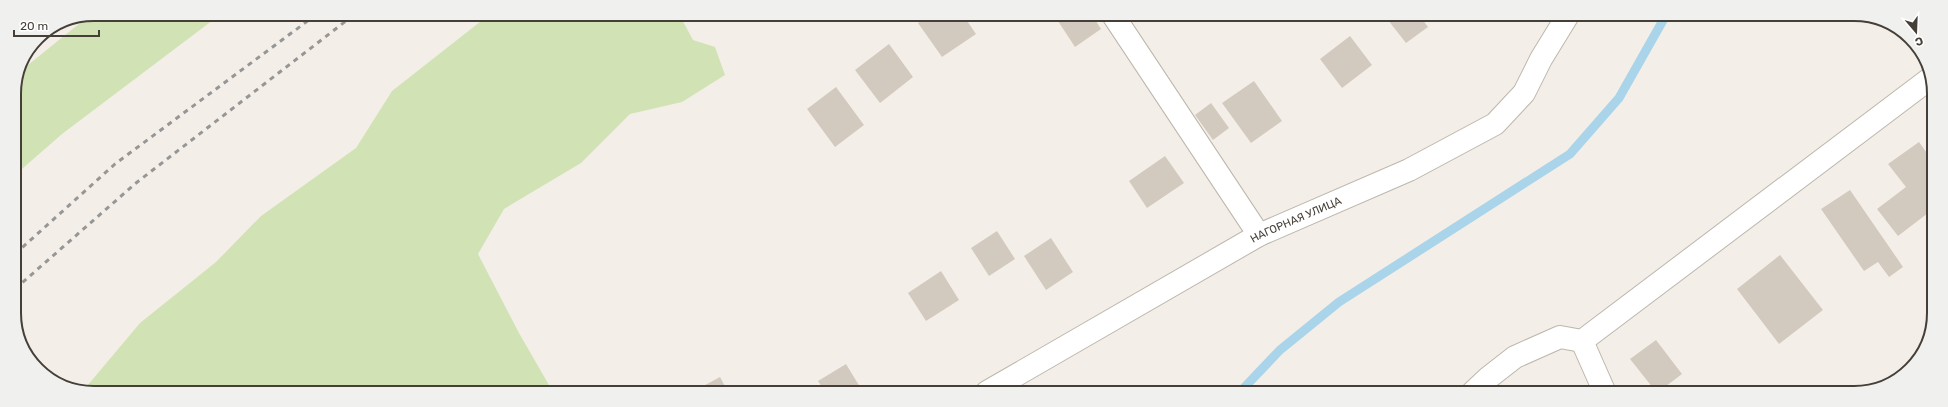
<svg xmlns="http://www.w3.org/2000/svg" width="1948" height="407" font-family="Rubik,sans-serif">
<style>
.green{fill:#d1e3b5}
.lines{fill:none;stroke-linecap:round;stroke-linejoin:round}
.stream{stroke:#aad4ea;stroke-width:9}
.building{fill:#d3cabf}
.street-casing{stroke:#bdb6ac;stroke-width:24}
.street{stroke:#fff;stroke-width:22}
.rail{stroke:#969696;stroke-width:3;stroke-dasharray:5 5;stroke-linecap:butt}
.labels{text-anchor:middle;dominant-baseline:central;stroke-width:3.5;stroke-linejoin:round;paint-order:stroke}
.street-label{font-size:11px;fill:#453f38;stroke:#fff}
.rim{fill:none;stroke:#453f38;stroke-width:2}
</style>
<rect width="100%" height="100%" fill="#f3efe8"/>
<g class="green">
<polygon points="94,14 221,14 62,134 15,175 14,89 18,73 90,15"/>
<polygon points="490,14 679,14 693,40 715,47 725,75 682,102 630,114 581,163 504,209 478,254 519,333 553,392 82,392 140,323 216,262 261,216 356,148 392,91"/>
</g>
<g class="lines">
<polyline class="stream" points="1240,392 1280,350 1339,302 1570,154 1619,98 1666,15"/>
</g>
<g class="building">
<polygon points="930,15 963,15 976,34 942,57 918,23"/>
<polygon points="1060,15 1092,15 1101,29 1075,47 1056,18"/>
<polygon points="1384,15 1419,15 1428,27 1406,43"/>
<polygon points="1350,36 1372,65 1342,88 1320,59"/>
<polygon points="889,44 913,77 880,103 855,70"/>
<polygon points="1254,81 1282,121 1251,143 1222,103"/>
<polygon points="836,87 864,125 835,147 807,109"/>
<polygon points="1211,103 1229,128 1213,140 1195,115"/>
<polygon points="1919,142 1932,160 1932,210 1898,236 1877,209 1906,187 1888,164"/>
<polygon points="1165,156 1184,183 1147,208 1129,181"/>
<polygon points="1850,190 1903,267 1889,277 1878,262 1864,271 1821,209"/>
<polygon points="997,231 1015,259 989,276 971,248"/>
<polygon points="1051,238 1073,272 1046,290 1024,256"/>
<polygon points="1780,255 1823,310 1779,344 1737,289"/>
<polygon points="941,271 959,300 926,321 908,293"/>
<polygon points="1656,340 1682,374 1657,393 1630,359"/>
<polygon points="846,364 860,387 853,392 825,392 818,381"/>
<polygon points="720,377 728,392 695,392 694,391"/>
</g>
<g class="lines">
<defs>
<g id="street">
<polyline points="1113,15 1259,235"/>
<polyline points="1582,341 1605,393"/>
<path id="s1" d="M987,392L1259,235L1409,170L1495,124L1524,93L1541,59L1568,15"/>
<polyline points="1472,393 1488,378 1515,357 1560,337 1582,341 1932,77"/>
</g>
</defs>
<use href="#street" class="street-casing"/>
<use href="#street" class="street"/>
<g class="rail">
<polyline points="15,254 115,164 317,14"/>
<polyline points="15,289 136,183 355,14"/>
</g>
</g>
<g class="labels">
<g class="street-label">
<text stroke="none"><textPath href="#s1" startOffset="354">НАГОРНАЯ УЛИЦА</textPath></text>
</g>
</g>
<path d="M0 0H1948V407H0ZM94 21H1854A73 73 0 0 1 1927 94V313A73 73 0 0 1 1854 386H94A73 73 0 0 1 21 313V94A73 73 0 0 1 94 21Z" fill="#f0f0ef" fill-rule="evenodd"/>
<path class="rim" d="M94 21H1854A73 73 0 0 1 1927 94V313A73 73 0 0 1 1854 386H94A73 73 0 0 1 21 313V94A73 73 0 0 1 94 21Z"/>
<g transform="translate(1916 32) rotate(161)" stroke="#ffffff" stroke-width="3" paint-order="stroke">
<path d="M0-3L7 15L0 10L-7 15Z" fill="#453f38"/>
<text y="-6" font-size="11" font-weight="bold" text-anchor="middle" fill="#453f38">С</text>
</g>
<path d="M14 30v6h85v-6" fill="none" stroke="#453f38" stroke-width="2"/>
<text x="20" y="30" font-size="12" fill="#453f38" stroke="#ffffff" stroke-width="3" paint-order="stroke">20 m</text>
</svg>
